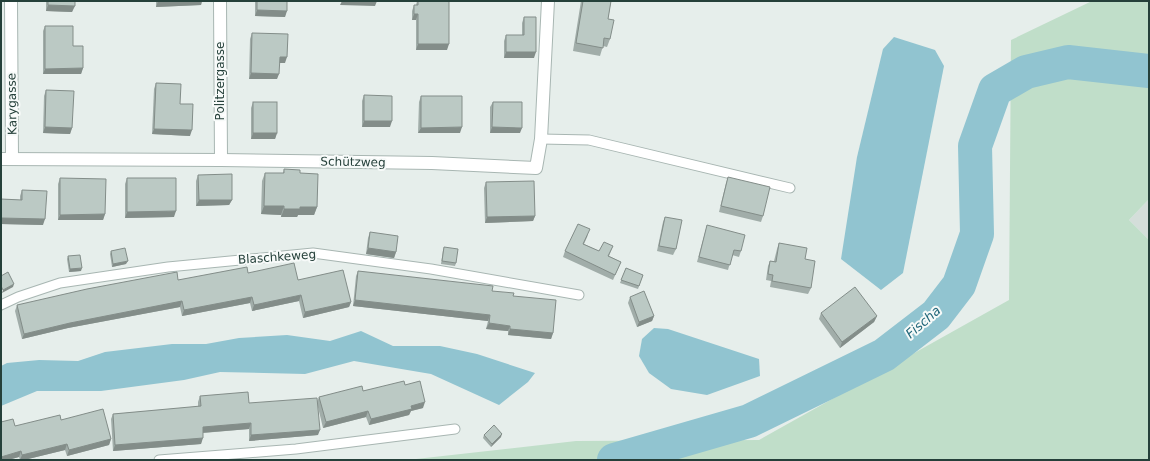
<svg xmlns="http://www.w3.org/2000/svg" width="1150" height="461" font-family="'DejaVu Sans',sans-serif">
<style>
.built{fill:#d4deda}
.green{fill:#c0dec9}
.water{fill:#91c4d0}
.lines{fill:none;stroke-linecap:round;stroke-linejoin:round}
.river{stroke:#91c4d0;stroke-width:34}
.lane-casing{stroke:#a8b6b2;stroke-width:11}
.street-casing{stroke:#a8b6b2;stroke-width:14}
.lane{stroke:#fff;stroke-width:9}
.street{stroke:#fff;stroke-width:12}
.wall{fill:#a1ada9}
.shaded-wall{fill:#838d89}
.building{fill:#bbc9c4;stroke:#838d89}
.labels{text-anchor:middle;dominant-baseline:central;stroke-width:4;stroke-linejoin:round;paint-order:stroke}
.street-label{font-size:12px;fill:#25403a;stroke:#f7faf9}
.water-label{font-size:13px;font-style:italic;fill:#21677a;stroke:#f7faf9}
</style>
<rect width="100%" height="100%" fill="#e6eeeb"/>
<polygon class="built" points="1149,199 1149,240 1129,220"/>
<polygon class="green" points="1092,1 1149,1 1149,199 1129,220 1149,240 1149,460 407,460 576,441 759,440 1009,300 1011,40"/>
<g class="water">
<polygon points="894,37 935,50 944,66 903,273 881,290 841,259 857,157 883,49"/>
<polygon points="654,328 668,329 759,359 760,376 707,395 671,389 649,373 639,356 642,339"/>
<polygon points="361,331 393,346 440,346 477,354 535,373 528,382 499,405 431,374 354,361 305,374 220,372 184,380 101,391 37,391 1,406 1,366 7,363 39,360 78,361 105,352 172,344 206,344 239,338 287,335 330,341"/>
</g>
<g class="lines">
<polyline class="river" points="614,460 749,421 884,355 936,315 959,285 977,234 975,146 995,90 1026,72 1068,62 1149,71"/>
<defs>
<g id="lane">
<polyline points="541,139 589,140 790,188"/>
<polyline points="1,305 18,297 60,283 168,267 313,253 431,269 579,295"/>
<polyline points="159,460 296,449 455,429"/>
</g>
<g id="street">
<polyline points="11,1 12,159"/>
<polyline points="220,1 221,160"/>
<polyline points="1,159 221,160 432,163 536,168 541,139 548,1"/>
</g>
</defs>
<use href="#lane" class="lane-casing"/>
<use href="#street" class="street-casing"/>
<use href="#lane" class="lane"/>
<use href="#street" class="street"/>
</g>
<g class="wall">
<polygon points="46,1 75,1 72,12 46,11"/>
<polygon points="156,1 202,1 201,5 156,7"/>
<polygon points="255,1 287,1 285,17 255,16"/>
<polygon points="417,1 449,1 447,50 416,50 416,20 412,20 412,11 414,5 416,5"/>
<polygon points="581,1 612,1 612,2 611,2 608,19 610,39 607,47 603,46 600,56 573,51"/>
<polygon points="524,17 534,58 504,58 504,41 506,35 522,35 522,23"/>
<polygon points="45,26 73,46 83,68 81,74 43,74 43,31"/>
<polygon points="252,33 285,63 279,63 277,79 249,79 250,39"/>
<polygon points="156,83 180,104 190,136 152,134 154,89"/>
<polygon points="46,90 72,128 70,134 43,133 44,96"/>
<polygon points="364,95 390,127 362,127 362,101"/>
<polygon points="421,96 460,133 418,133 419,102"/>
<polygon points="253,102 277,133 275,139 251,139 251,108"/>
<polygon points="493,102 520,133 490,133 490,107"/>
<polygon points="284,169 300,173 317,207 314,215 298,215 297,217 281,217 281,215 261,214 262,181 265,173 283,173"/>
<polygon points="198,175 232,200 229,205 196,206 196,181"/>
<polygon points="728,177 763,216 761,222 719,212 726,183"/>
<polygon points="60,178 105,214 103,220 58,220 58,184"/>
<polygon points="127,178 174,217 125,218 125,184"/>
<polygon points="486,182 535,216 533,221 485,223 484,188"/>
<polygon points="22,190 43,225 1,224 1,199 20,200 20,196"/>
<polygon points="665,217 676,249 673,255 657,251 663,222"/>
<polygon points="707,225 741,251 739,257 732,255 728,270 697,262"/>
<polygon points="370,232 396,252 394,258 366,254 368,238"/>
<polygon points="588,235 584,244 599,251 613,246 609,256 621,262 613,280 563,257 565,251"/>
<polygon points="779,243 805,259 811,288 808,294 770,287 771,281 766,280 768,266 770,261 774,261 777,249"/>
<polygon points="444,247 456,263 455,266 441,264 443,250"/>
<polygon points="111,251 126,264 112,267 110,254"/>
<polygon points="68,256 81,271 69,272 67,259"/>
<polygon points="626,268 643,275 638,289 620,283"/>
<polygon points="358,271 492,291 513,296 553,333 551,339 508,335 508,331 486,329 488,321 353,306 356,276"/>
<polygon points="248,273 298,280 351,302 349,307 303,318 299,301 252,311 250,303 182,316 180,307 68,328 22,339 15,311 17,305 178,280"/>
<polygon points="630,297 654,316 652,321 637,327 628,303"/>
<polygon points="821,313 877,316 874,322 840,348 819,319"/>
<polygon points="405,385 423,408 411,411 409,415 369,425 366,417 323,428 317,403 318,435 249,441 249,429 203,433 201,444 113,451 111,419 113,414 198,407 198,402 200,396 249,403 317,402 319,397"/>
<polygon points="61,420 111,439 109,445 67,456 65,450 24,460 20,460 19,457 8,460 1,460 15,426"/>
<polygon points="484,435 501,437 491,447 483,438"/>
</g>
<g class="shaded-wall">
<polygon points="158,1 202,1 201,5 156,7"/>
<polygon points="342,1 377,1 375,6 340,5"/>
<polygon points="48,5 75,6 72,12 46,11"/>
<polygon points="257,10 287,11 285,17 255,16"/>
<polygon points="414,14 418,14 416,20 412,20"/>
<polygon points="418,44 449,44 447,50 416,50"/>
<polygon points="506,52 536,52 534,58 504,58"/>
<polygon points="280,57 287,57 285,63 277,63"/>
<polygon points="83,68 81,74 43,74 45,69"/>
<polygon points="251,73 279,74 277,79 249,79"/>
<polygon points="364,121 392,121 390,127 362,127"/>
<polygon points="45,127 72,128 70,134 43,133"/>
<polygon points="462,127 460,133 418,133 421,128"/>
<polygon points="492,127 522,128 520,133 490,133"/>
<polygon points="154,129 192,130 190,136 152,134"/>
<polygon points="253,133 277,133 275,139 251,139"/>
<polygon points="199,200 232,200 229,205 196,206"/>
<polygon points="264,206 284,206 281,215 261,214"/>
<polygon points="300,207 317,207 314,215 298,215 297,217 281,217 284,209"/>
<polygon points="176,211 174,217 125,218 127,212"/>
<polygon points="105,214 103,220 58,220 60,215"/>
<polygon points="535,216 533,221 485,223 487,217"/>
<polygon points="1,218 45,219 43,225 1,224"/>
<polygon points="368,248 396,252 394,258 366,254"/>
<polygon points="128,261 126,264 112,267 113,264"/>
<polygon points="82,268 81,271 69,272 70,269"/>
<polygon points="14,284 13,287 2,293 3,290"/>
<polygon points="301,295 299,301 252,311 254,305"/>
<polygon points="252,297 250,303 182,316 184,310"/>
<polygon points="355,300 490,315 488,321 353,306"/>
<polygon points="182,301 180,307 68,328 22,339 24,334 70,323"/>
<polygon points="351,302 349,307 303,318 305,312"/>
<polygon points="654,316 652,321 637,327 639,322"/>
<polygon points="877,316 874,322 840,348 842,342"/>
<polygon points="489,323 510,326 508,331 486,329"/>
<polygon points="510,329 553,333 551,339 508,335"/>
<polygon points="425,402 423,408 411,411 409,415 369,425 371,419 411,406"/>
<polygon points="368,411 366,417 323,428 326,422"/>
<polygon points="251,423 249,429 200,433 203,427"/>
<polygon points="320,430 318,435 249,441 251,435"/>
<polygon points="502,434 501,437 491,447 492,444"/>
<polygon points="203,438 201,444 113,451 115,445"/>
<polygon points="111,439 109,445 67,456 69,450"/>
<polygon points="67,444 65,450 24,460 20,460 22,455"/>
<polygon points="21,451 19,457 8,460 1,460 1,457"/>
</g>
<g class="building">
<polygon points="48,1 75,1 75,6 48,5"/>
<polygon points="257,1 287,1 287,11 257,10"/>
<polygon points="418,1 449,1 449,44 418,44 418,14 414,14 414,5 418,5"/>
<polygon points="583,1 611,1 608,19 614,20 610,39 604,38 603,48 576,43"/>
<polygon points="524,17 536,17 536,52 506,52 506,35 524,35"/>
<polygon points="45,26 73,26 73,46 83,46 83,68 45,69"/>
<polygon points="252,33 288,34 287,57 280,57 279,74 251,73"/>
<polygon points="156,83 181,84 180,104 193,104 192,130 154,129"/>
<polygon points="46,90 74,91 72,128 45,127"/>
<polygon points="364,95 392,96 392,121 364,121"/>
<polygon points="421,96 462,96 462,127 421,128"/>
<rect x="253" y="102" width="24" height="31"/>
<polygon points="493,102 522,102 522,128 492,127"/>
<polygon points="284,169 300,170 300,173 318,174 317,207 300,207 300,209 284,209 284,206 264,206 265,173 284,173"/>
<polygon points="232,174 232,200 199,200 198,175"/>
<polygon points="728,177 770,187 763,216 721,206"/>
<polygon points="60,178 106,179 105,214 60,215"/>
<polygon points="127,178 176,178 176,211 127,212"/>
<polygon points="534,181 535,216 487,217 486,182"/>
<polygon points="22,190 47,191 45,219 1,218 1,199 22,200"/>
<polygon points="665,217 682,220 676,249 659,246"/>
<polygon points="578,224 590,229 583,244 599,251 604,242 613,246 608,256 621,262 615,275 565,251"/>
<polygon points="707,225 745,235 741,251 734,250 730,265 699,257"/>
<polygon points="370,232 398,236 396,252 368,248"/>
<polygon points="779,243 807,248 805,259 815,261 811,288 772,281 773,275 768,274 770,261 776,262"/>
<polygon points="444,247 458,249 456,263 442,261"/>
<polygon points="125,248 128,261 113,264 111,251"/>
<polygon points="80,255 82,268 70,269 68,256"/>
<polygon points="294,263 298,280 343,270 351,302 305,312 301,295 254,305 252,297 184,310 182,301 70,323 24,334 17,305 87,289 177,272 178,280 247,267 248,273"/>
<polygon points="626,268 643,275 639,286 621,280"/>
<polygon points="358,271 493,286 492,291 514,293 513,296 556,300 553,333 510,329 510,326 489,323 490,315 355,300"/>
<polygon points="8,272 14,284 3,290 1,286 1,276"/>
<polygon points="855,287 877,316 842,342 821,313"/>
<polygon points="644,291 654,316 639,322 630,297"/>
<polygon points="404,381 405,385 420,381 425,402 411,406 412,409 371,419 368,411 326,422 319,397 362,386 363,391"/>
<polygon points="248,392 249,403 317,398 320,430 251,435 251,423 203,427 203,438 115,445 113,414 201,406 200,396"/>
<polygon points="103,409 111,439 69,450 67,444 22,455 21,451 1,457 1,422 13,419 15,426 60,415 61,420"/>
<polygon points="494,425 502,434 492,444 484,435"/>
</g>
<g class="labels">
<g class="street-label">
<text transform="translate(220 81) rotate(-90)">Politzergasse</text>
<text transform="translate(12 104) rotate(-91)">Karygasse</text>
<text transform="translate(353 162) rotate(1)">Schützweg</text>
<text transform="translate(277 257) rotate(-4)">Blaschkeweg</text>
</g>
<g class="water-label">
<text transform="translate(923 322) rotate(-41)">Fischa</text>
</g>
</g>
<rect width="1150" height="461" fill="none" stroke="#25403a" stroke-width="4"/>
</svg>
